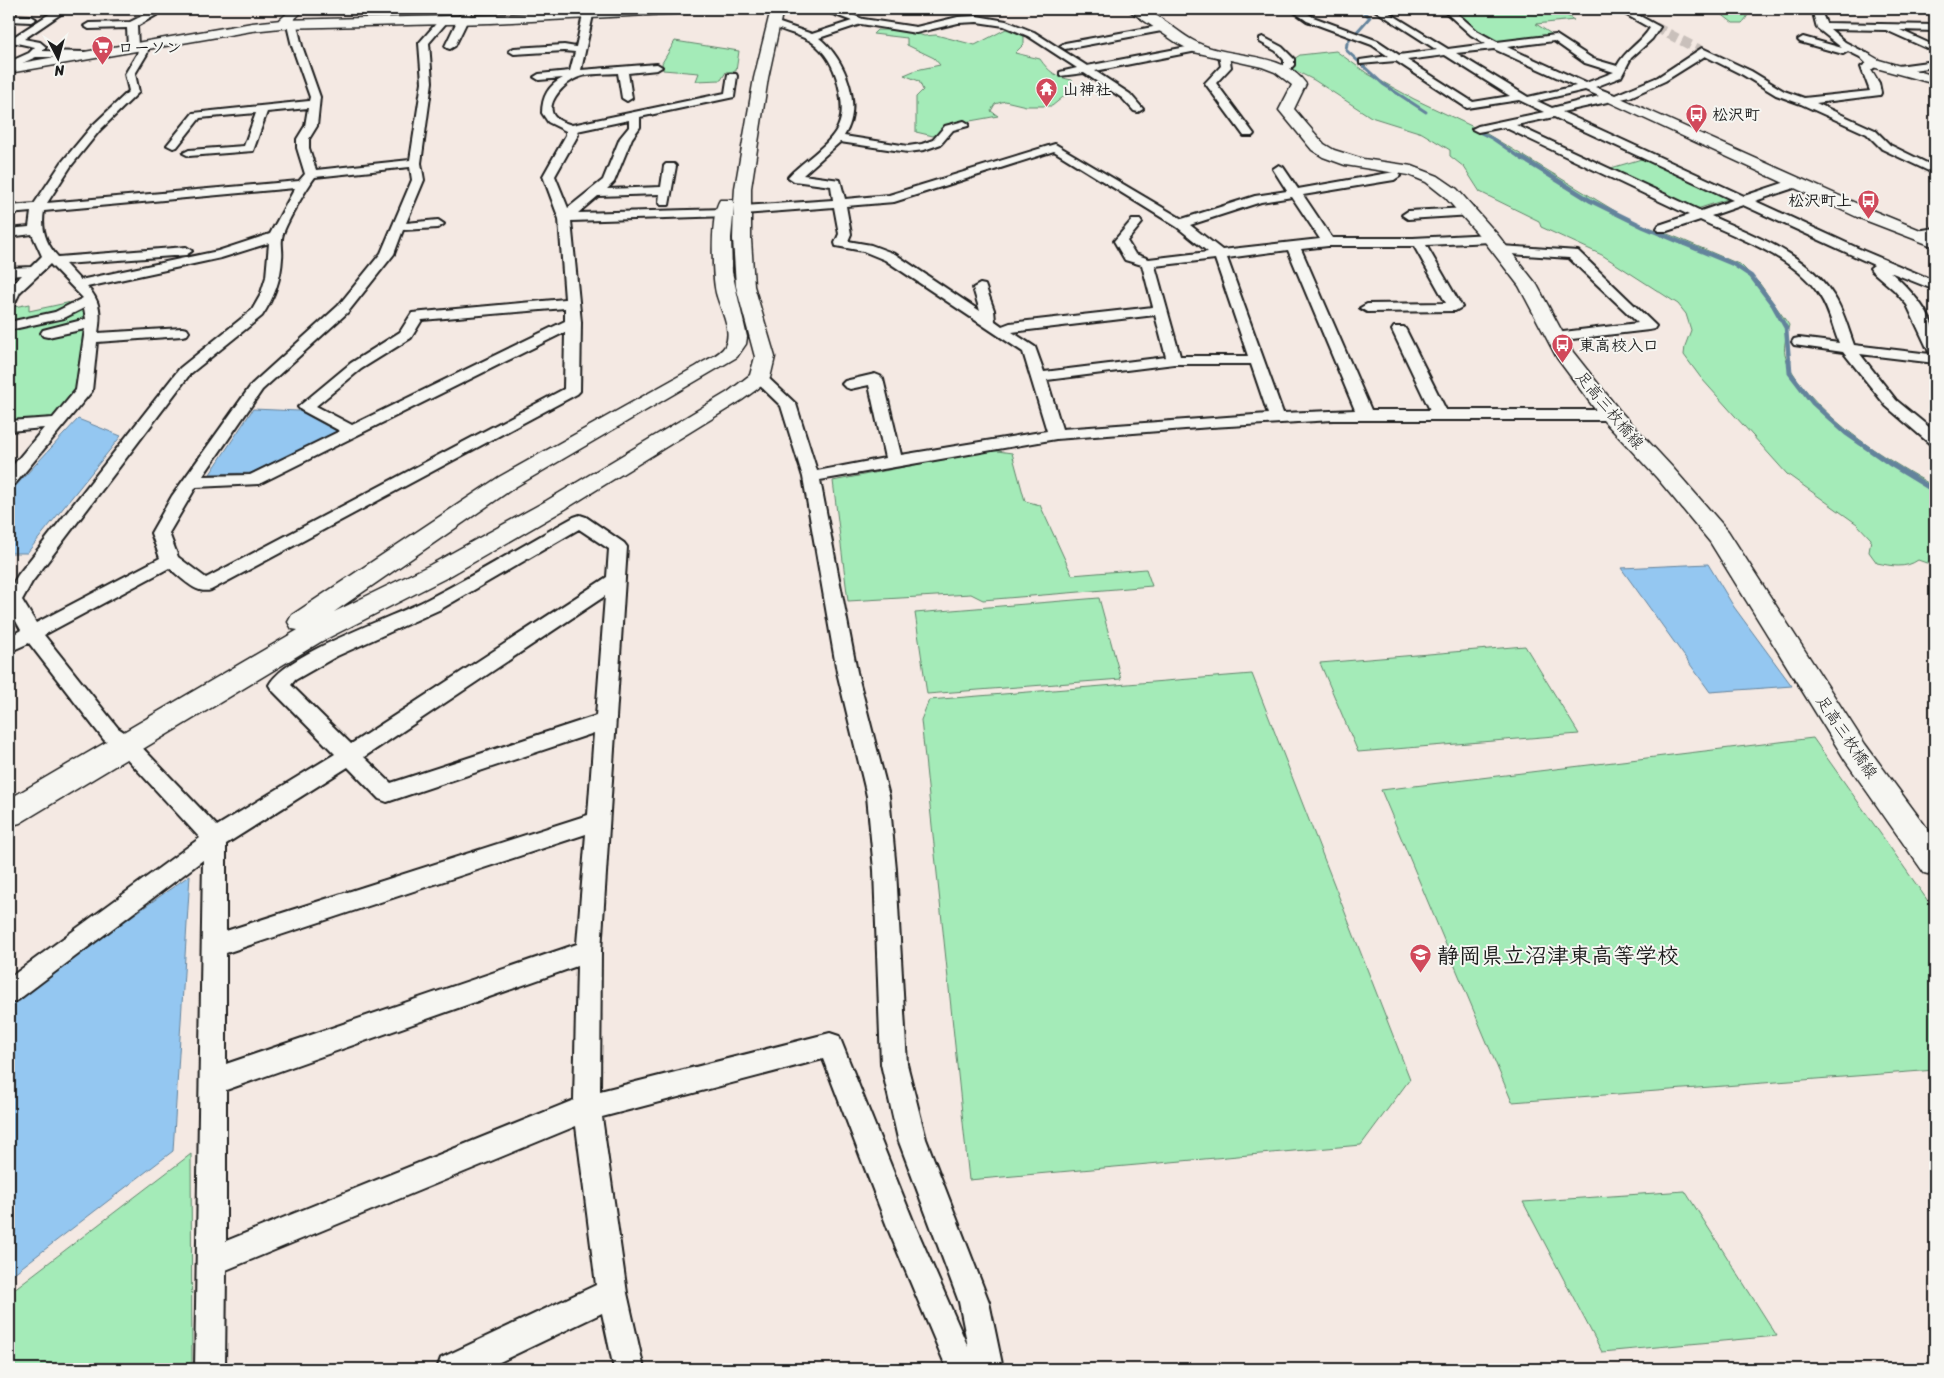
<svg xmlns="http://www.w3.org/2000/svg" width="1944" height="1378" font-family="Sriracha,'Klee One',sans-serif">
<style>
.green{fill:#a4ebb8;stroke:#60846a}
.water{fill:#94c7f1;stroke:#64839c}
.lines{fill:none;stroke-linecap:round;stroke-linejoin:round}
.stream-far2{stroke:#64839c;stroke-width:3}
.stream-far1{stroke:#64839c;stroke-width:4.5}
.stream{stroke:#64839c;stroke-width:5}
.street-tunnel{stroke:#c9c0bb;stroke-width:10;stroke-dasharray:10 5;stroke-linecap:butt}
.street-casing{stroke:#1c1c1c;stroke-width:4}
.secondary-casing{stroke:#1c1c1c;stroke-width:3}
.primary-casing{stroke:#1c1c1c;stroke-width:3}
.street{fill:#f6f6f2;fill-rule:evenodd}
.secondary{fill:#f6f6f2;fill-rule:evenodd}
.primary{fill:#f6f6f2;fill-rule:evenodd}
.labels{text-anchor:middle;dominant-baseline:central;stroke-width:4;stroke-linejoin:round;paint-order:stroke}
.far-poi-label{font-size:16px;font-weight:bold;fill:#1c1c1c;stroke:#f6f6f2;text-anchor:start}
.far-street-label{font-size:16px;fill:#1c1c1c;stroke:#f6f6f2}
.near-poi-label{font-size:22px;font-weight:bold;fill:#1c1c1c;stroke:#f6f6f2;text-anchor:start}
</style>
<rect width="100%" height="100%" fill="#f4e9e3"/>
<filter id="ink" filterUnits="userSpaceOnUse"><feTurbulence type="fractalNoise" baseFrequency=".02" numOctaves="2"/><feDisplacementMap in="SourceGraphic" scale="10" xChannelSelector="R" yChannelSelector="G"/><feConvolveMatrix kernelMatrix="1 2 1 2 8 2 1 2 1" color-interpolation-filters="sRGB"/></filter>
<g filter="url(#ink)">
<g class="green">
<path d="M1556,9L1574,20L1536,24L1553,35L1548,37C1493,43 1494,49 1452,10Z"/>
<path d="M1715,9H1748C1749,15 1746,19 1742,23H1733Z"/>
<path d="M1006,29L1024,36V44L1015,53L1040,59C1049,72 1056,77 1072,80L1073,89L1052,106H1026L1005,101L995,104L991,111L998,116L959,123L933,136L916,132V97L923,90L919,81L904,75L916,70L940,65L934,58L907,45V38L873,34L877,30H907L924,36L936,35L975,45Z"/>
<polygon points="675,41 739,51 736,71 726,72 721,80 696,81 699,73 663,70 662,63"/>
<path d="M1336,51L1368,74L1414,99L1482,131L1630,220L1678,238L1741,265L1760,284L1789,325C1787,334 1783,346 1785,355C1789,370 1800,383 1809,394C1844,434 1890,461 1935,487V566L1918,560C1905,569 1892,566 1877,563L1869,552L1871,539L1857,524L1787,474L1701,378L1684,355L1685,346L1691,330L1686,314L1678,304L1602,255L1541,227L1539,221L1480,192L1464,167L1450,156V150L1422,133L1371,117L1314,80L1292,69L1295,64L1294,59L1300,55Z"/>
<polygon points="1645,158 1731,198 1697,209 1611,168"/>
<polygon points="90,298 80,389 55,417 9,421 9,308 29,304 29,311"/>
<polygon points="990,450 1012,453 1025,501 1040,505 1072,575 1146,569 1152,586 983,600 971,594 848,601 833,481"/>
<polygon points="1099,598 1121,679 927,694 915,613"/>
<polygon points="1525,646 1579,734 1358,752 1320,663"/>
<polygon points="1252,674 1410,1079 1361,1145 969,1180 921,720 929,700"/>
<polygon points="1813,738 1935,911 1935,1070 1512,1102 1381,790"/>
<polygon points="191,1154 192,1369 9,1369 9,1293"/>
<polygon points="1685,1191 1777,1336 1602,1352 1523,1202"/>
</g>
<g class="water">
<polygon points="253,409 299,411 338,432 251,473 210,474"/>
<polygon points="78,419 121,436 27,553 9,553 9,493"/>
<polygon points="1708,564 1734,607 1792,686 1710,692 1621,568"/>
<polygon points="190,875 173,1151 9,1277 9,1003"/>
</g>
<g class="lines">
<g class="stream-far2">
<polyline points="1358,9 1370,17 1347,43 1346,50 1383,84 1426,112"/>
<polyline points="1475,130 1493,139 1522,159"/>
</g>
<polyline class="stream-far1" points="1520,157 1591,201 1644,227 1733,264 1751,276 1773,305 1786,328 1789,361"/>
<polyline class="stream" points="1789,360 1790,373 1813,403 1846,433 1889,463 1935,491"/>
<polyline class="street-tunnel" points="1655,27 1702,51"/>
<defs>
<g id="street">
<polygon points="57,9 68,9 24,39 40,42 46,47 42,51 85,52 88,53 88,57 36,57 9,69 9,62 29,53 35,47 12,42 12,38"/>
<polygon points="156,9 167,9 137,26 138,47 133,50 128,47 127,28 89,29 84,26 89,23 130,22"/>
<polygon points="463,9 473,9 455,46 450,49 447,48 445,46"/>
<path d="M824,9H837L863,19L916,27L958,17L977,16L1006,21L1034,32L1087,66L1197,45L1202,48L1197,51L1095,71L1130,94L1143,109L1138,112L1134,111L1122,98L1084,73L1060,76V72L1077,68L1028,36L1004,26L977,22L958,23L916,33L861,24L819,38C845,58 864,106 844,136L908,146L922,144L933,140L945,126L964,121L969,124L968,126L953,130L941,144L924,150L908,152L840,142L803,175L840,180L845,199L889,195L1055,144L1182,219L1255,196L1287,191L1273,169L1279,165L1283,167L1298,189L1394,172L1398,173L1400,176L1394,180L1303,195L1332,238H1413L1491,234L1497,238L1491,242L1426,245L1462,307L1455,311L1367,312L1360,308L1367,304L1446,303L1414,246H1328L1301,249L1371,410H1430L1392,330L1394,327H1404L1406,330L1446,410H1611L1617,412L1619,415L1617,418L1611,420H1333L1211,427L1056,439L820,480L857,672L889,796L896,870L907,1064L926,1139L989,1302L1003,1369H947L888,1229L823,1059L602,1117L627,1293L644,1369H614L602,1313L485,1369H437L441,1358L596,1285L576,1126L226,1270L225,1369H195L203,860L18,1000L9,1004V978L200,838L119,750L104,740L29,643L9,652V637L21,630C8,607 3,599 18,575L180,368L252,310L260,296L266,277L269,243L221,258L87,287C101,301 101,314 98,333L182,328L187,329L189,332L187,335L182,336L97,342L92,391L15,484L9,485V470L44,428L9,431V421L53,418L76,390L85,329L48,337L43,336L41,333L43,330L86,319L84,308L64,318L9,330V322L55,312L83,298L50,264L20,292L14,305L9,306V288L22,275L9,276V268L31,267L42,256L32,234L9,237V229L29,227L31,212L9,214V206L34,204L62,162L92,126L129,91L125,74L137,54L139,46L144,43L149,46L147,54L135,74L139,92L100,130L71,166L47,203L299,181L305,174L297,148V139L305,126L308,108L267,112L253,151L189,156L183,153L189,150L244,146L256,113L200,118L177,147L173,148L167,145L193,113L309,101L310,97L292,46L287,25L292,22L297,25L302,46L320,97L317,126L309,139V148L316,170L410,160L422,82L419,43L441,18H447V22L429,43L432,82L421,163L424,180L406,223L438,220L444,224L438,228L403,230L394,254L348,312L262,390L203,476L250,475L340,431L301,410L298,407L351,363L400,332L412,313L565,299L559,219L543,176L566,135V131L548,122L542,113C542,96 549,85 563,78L539,80L534,77L539,74L570,71L575,52L564,51L514,54L509,51L514,48L564,45L576,47L583,15L588,12L593,15L581,70L657,64L662,67L657,70L628,73L632,98L627,101L622,98L618,73C606,74 590,73 579,77C567,81 544,102 554,116C558,121 566,123 572,125L725,93L728,74H736L737,76L734,97L640,117V127L632,138L614,182L607,189L661,187L664,166L666,164H674L676,166L669,205H661L659,202L660,194L598,196L578,213L725,209L729,210L731,213L729,216L571,221L581,322L580,391L577,394L211,590C196,595 181,577 169,568L44,635L118,728L133,738L217,826L335,754L272,690L269,685C287,652 392,618 428,599C477,574 525,544 574,517L580,515L586,517L624,543L627,547L601,951L600,1091L830,1033L839,1036L914,1223L968,1347L959,1302L898,1139L881,1064L874,870L867,796L837,672L803,477L781,406L752,378L755,375H765L796,404L817,471L885,458L869,385L850,389L845,387L842,384L845,381L875,374L880,376L883,379L901,455L1047,431L1023,352L885,260L863,251L836,246L835,243L839,234L834,207L743,214L737,210L743,206L833,200L831,186L794,181L788,177C794,170 801,165 808,159C838,134 848,124 838,83C834,67 826,52 812,42C800,34 777,30 769,24L774,21L812,34L852,21L825,11ZM629,120V127L620,138L603,180L568,208L555,176L578,135L577,131ZM1054,151L1177,227L1208,252L1149,259L1135,254L1127,241L1142,223L1140,220H1132L1114,241L1125,260L1142,265L1153,307L1010,323L1002,326L995,321L994,310L985,285L980,284L973,288L980,311L895,254L871,245L848,241L851,234L846,206L894,202ZM410,167L412,180L381,253L338,306L252,384L172,496L151,533L160,558L36,623L22,600L32,582L190,374L262,316C274,298 281,279 282,258C283,252 281,245 282,239C282,229 308,186 315,177ZM295,188L270,234L218,251L80,280L65,264L186,255L192,251L186,247L58,257C45,243 41,228 44,211ZM1292,197L1320,239L1222,250L1190,225L1261,202ZM1288,250L1355,410L1283,413L1227,258ZM1215,259L1248,356H1180L1155,266ZM565,308V321L352,425L316,406L361,369L411,338L422,320ZM1155,315L1166,357L1044,372L1035,347L1012,332ZM565,332L564,389L206,578L178,557L169,533L196,487L259,484ZM1174,364H1251L1268,414L1062,429L1047,380ZM579,529L609,549L607,577L351,744L291,685L295,680L337,656L441,609ZM605,596L596,716L391,783L364,757ZM594,733L588,815L226,931V844L348,767L379,799L387,802ZM586,834L577,944L226,1064V953ZM577,966L574,1100L226,1241V1090Z"/>
<path d="M1290,9H1301L1313,17L1378,41L1399,55L1437,50L1373,9H1383L1448,49L1486,44L1471,35L1442,9H1452L1477,31L1497,42L1556,35L1593,59L1617,66C1625,50 1641,43 1650,28L1616,9H1627L1660,27L1652,39L1631,58L1621,77L1595,87L1615,95L1658,77L1702,48L1751,71L1784,91L1804,98L1870,91L1861,67L1870,61H1878V65L1871,70L1879,83L1881,93L1880,95L1816,103L1875,130L1890,145L1935,167V174L1882,149L1867,134L1801,104L1776,95L1743,75L1705,56L1665,81L1630,97L1562,112L1744,196L1792,180H1800L1802,183L1800,186L1755,201L1864,251L1935,281V290L1890,272C1906,285 1933,313 1935,336C1936,345 1935,354 1935,363L1860,354L1896,400L1935,432V445L1929,443L1886,406L1843,352L1794,345L1792,342L1794,339L1799,338L1839,343C1833,328 1829,309 1820,296C1797,258 1738,238 1700,220L1667,231H1659L1657,228L1659,225L1689,215L1504,127L1478,132L1472,129L1478,126L1544,112L1519,100L1467,108L1396,61L1360,64V60L1388,56L1372,45L1307,21ZM1554,41L1585,63L1614,72L1586,83L1507,47ZM1494,49L1576,86L1528,97L1456,53ZM1445,55L1510,96L1473,102L1407,60ZM1585,90L1599,96L1552,108L1537,101ZM1554,117L1733,200L1701,211L1516,125ZM1743,205L1874,265L1870,268L1872,271L1894,290L1907,305L1930,354L1854,345C1848,329 1843,309 1833,295C1806,253 1754,236 1711,216Z"/>
<polygon points="1812,9 1820,9 1826,23 1935,25 1935,31 1900,30 1935,46 1935,52 1886,30 1830,29 1845,42 1870,55 1870,59 1864,59 1848,51 1843,54 1800,42 1798,40 1803,37 1842,48 1817,28"/>
<polygon points="9,15 31,16 36,19 31,22 9,21"/>
<polygon points="1164,25 1169,28 1167,30 1065,49 1060,46 1065,43"/>
<polygon points="1263,37 1282,47 1294,59 1294,65 1287,72 1279,72 1278,70 1284,64 1284,60 1276,51 1260,42 1260,38"/>
<polygon points="1224,53 1229,56 1231,67 1216,83 1254,134 1252,136 1244,136 1205,83 1221,66 1219,56"/>
<polygon points="1935,61 1935,67 1898,72 1893,69 1898,66"/>
<polygon points="1468,208 1474,212 1472,215 1408,219 1402,215 1408,211"/>
<polygon points="1935,228 1935,236 1916,239 1910,235 1911,232"/>
<polygon points="1501,246 1578,251 1656,326 1654,329 1649,330 1555,341 1550,340 1548,337 1550,334 1555,333 1638,323 1569,258 1496,253 1495,250 1496,247"/>
</g>
<g id="secondary">
<polygon points="292,9 305,9 286,27 276,27 275,24"/>
<path d="M771,9H783L768,78L751,188V239L754,286L775,357L770,378L767,382L742,400L562,511L448,577L322,641L20,823L9,826V799L298,630L292,629L288,622L292,615L499,477L697,366C705,360 720,355 725,346C733,330 720,309 716,293C712,275 710,215 720,200H732L734,204L735,188L754,78ZM734,206L733,239L736,286L755,357L750,375L728,392L546,501L430,565L334,612L515,487L737,357L746,344L747,337L732,272L731,238Z"/>
<path d="M1127,9C1132,9 1138,8 1142,9C1156,12 1180,34 1194,41C1228,60 1281,49 1306,84L1294,109L1324,144L1334,150L1363,159L1412,166L1438,176L1457,189L1497,234L1537,285L1573,352L1619,410L1673,468L1728,531L1865,744L1935,839V876L1924,873L1845,760L1710,542L1657,478L1603,420L1557,358L1519,286L1485,242L1445,197L1426,182L1409,175L1345,165L1323,157L1312,150L1279,110L1292,85L1275,72L1262,67L1194,52L1177,43Z"/>
<polygon points="1867,53 1879,60 1935,76 1935,84 1869,66 1860,57"/>
<polygon points="1614,95 1869,209 1935,236 1935,247 1857,217 1609,102 1607,99 1609,96"/>
</g>
<polygon id="primary" points="618,9 694,9 688,13 491,23 281,28 252,31 9,73 9,65 252,23 281,20 491,15"/>
</defs>
<use href="#street" class="street-casing"/>
<use href="#secondary" class="secondary-casing"/>
<use href="#primary" class="primary-casing"/>
<use href="#street" class="street"/>
<use href="#secondary" class="secondary"/>
<use href="#primary" class="primary"/>
</g>
</g>
<defs>
<symbol id="supermarket-pin" viewBox="-11 -11 22 30"><path d="M0 17L-7.5 6A9.5 9.5 0 1 1 7.5 6Z" fill="#d1495b" stroke="#f6f6f2"/><path d="M-6-5.5h2.5l.6 2H6L4.5 2H-2.5L-4.4-4H-6ZM-1.5 3.2a1.3 1.3 0 1 0 .1 0ZM3 3.2a1.3 1.3 0 1 0 .1 0Z" fill="#fff"/></symbol>
<symbol id="temple-pin" viewBox="-11 -11 22 30"><path d="M0 17L-7.5 6A9.5 9.5 0 1 1 7.5 6Z" fill="#d1495b" stroke="#f6f6f2"/><path d="M0-6L5-2H3V0L6.5 2.5H4V6H1.5V3h-3V6H-4V2.5H-6.5L-3 0V-2H-5Z" fill="#fff"/></symbol>
<symbol id="bus-pin" viewBox="-11 -11 22 30"><path d="M0 17L-7.5 6A9.5 9.5 0 1 1 7.5 6Z" fill="#d1495b" stroke="#f6f6f2"/><path d="M-5-6H5V4H4V6H2V4H-2V6H-4V4H-5ZM-3.5-4V0h7V-4ZM-3.5 1.2v1.5H-2V1.2ZM2 1.2v1.5H3.5V1.2Z" fill="#fff"/></symbol>
<symbol id="school-pin" viewBox="-11 -11 22 30"><path d="M0 17L-7.5 6A9.5 9.5 0 1 1 7.5 6Z" fill="#d1495b" stroke="#f6f6f2"/><path d="M0-5L7-2L0 1L-7-2ZM-4 1L0 2.5L4 1V4Q0 6-4 4Z" fill="#fff"/></symbol>
</defs>
<g fill-rule="evenodd">
<use href="#supermarket-pin" x="90" y="34" width="25" height="34"/>
<use href="#temple-pin" x="1034" y="76" width="25" height="34"/>
<use href="#bus-pin" x="1684" y="102" width="25" height="34"/>
<use href="#bus-pin" x="1856" y="188" width="25" height="34"/>
<use href="#bus-pin" x="1550" y="332" width="25" height="34"/>
<use href="#school-pin" x="1408" y="942" width="25" height="34"/>
</g>
<g class="labels">
<g class="far-poi-label">
<text x="118" y="47">ローソン</text>
<text x="1063" y="89">山神社</text>
<text x="1712" y="114">松沢町</text>
<text x="1852" y="200" text-anchor="end">松沢町上</text>
<text x="1579" y="345">東高校入口</text>
</g>
<g class="far-street-label">
<text transform="translate(1610 410) rotate(50)">足高三枚橋線</text>
<text transform="translate(1847 737) rotate(56)">足高三枚橋線</text>
</g>
<g class="near-poi-label">
<text x="1437" y="955">静岡県立沼津東高等学校</text>
</g>
</g>
<rect width="1944" height="1378" fill="none" stroke="#f6f6f2" stroke-width="30"/>
<rect x="15" y="15" width="1914" height="1348" fill="none" stroke="#1c1c1c" stroke-width="2" filter="url(#ink)"/>
<g transform="translate(58 58) rotate(174)" stroke="#f6f6f2" stroke-width="4" paint-order="stroke">
<path d="M0-4L9 19L0 12L-9 19Z" fill="#1c1c1c"/>
<text y="-8" font-size="14" font-weight="bold" text-anchor="middle" fill="#1c1c1c">N</text>
</g>
</svg>
